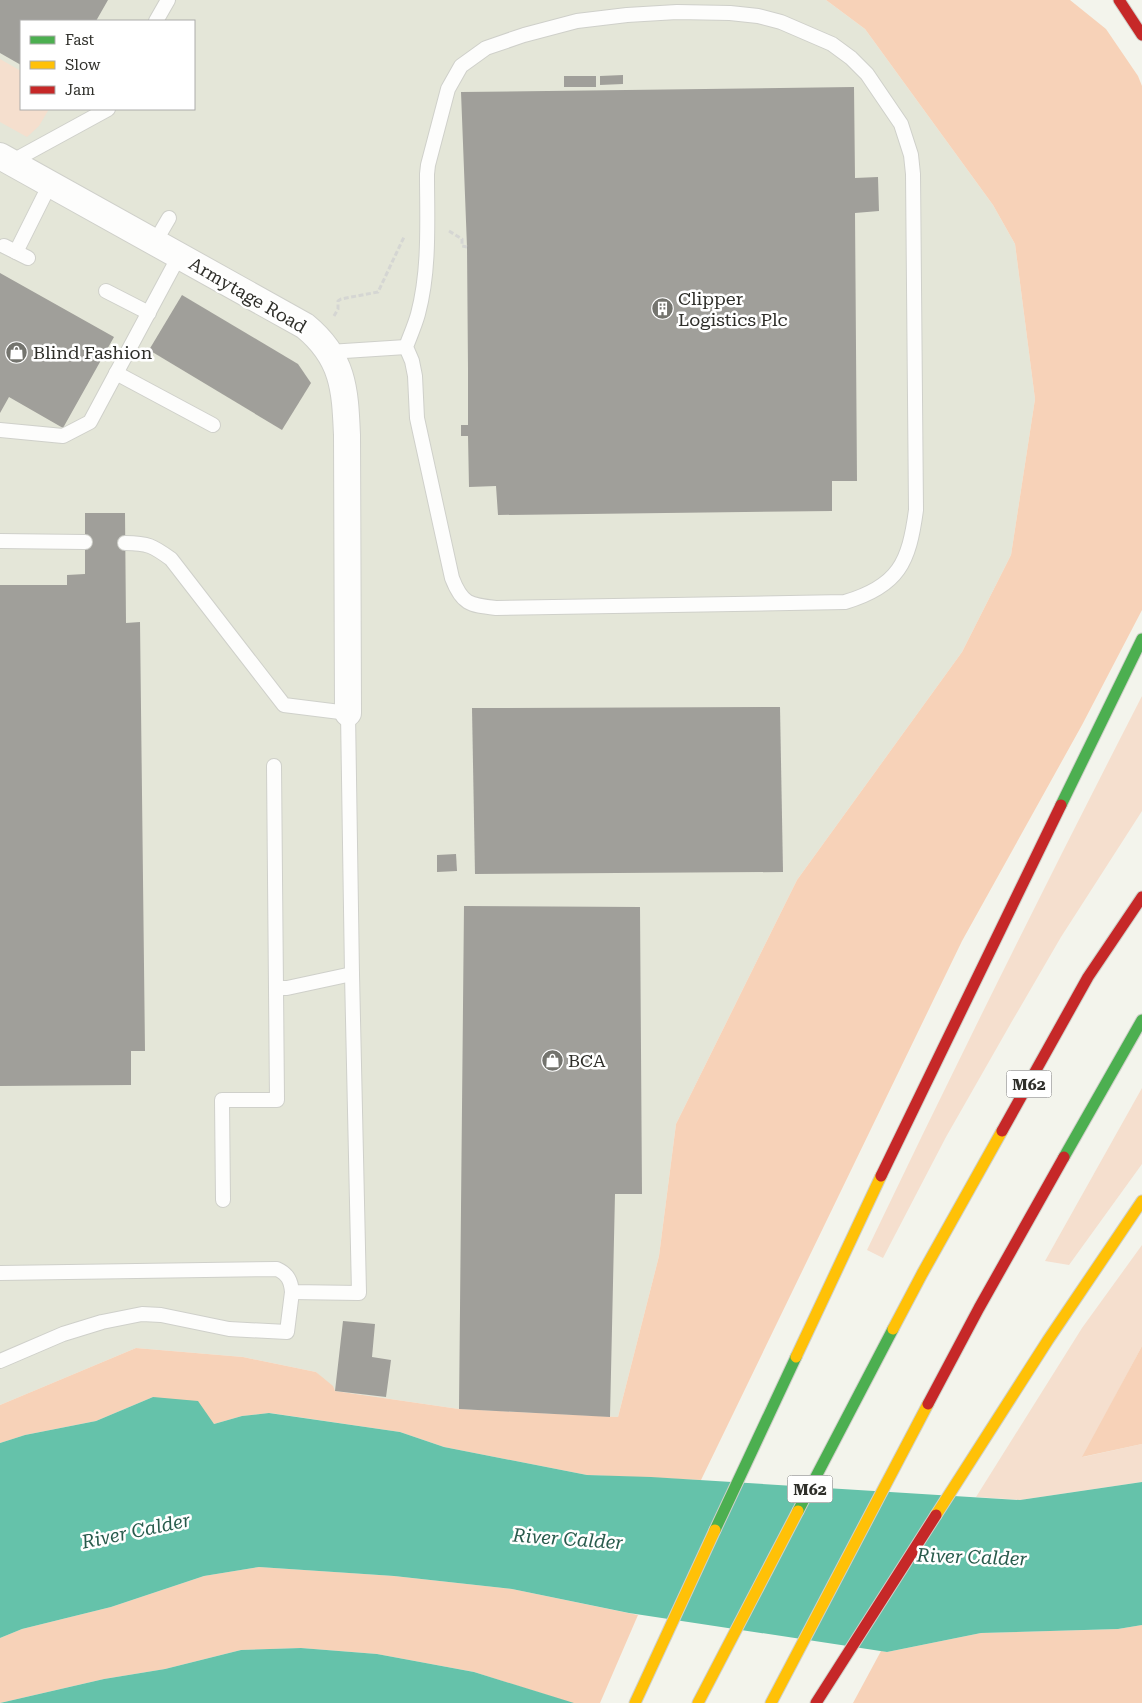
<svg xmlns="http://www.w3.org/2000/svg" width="1142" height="1703" font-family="'Roboto Serif',serif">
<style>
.built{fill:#e4e6d8;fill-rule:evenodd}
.green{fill:#f5dfce}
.forest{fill:#f7d2b8}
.water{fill:#65c2aa}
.building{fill:#a09f9a}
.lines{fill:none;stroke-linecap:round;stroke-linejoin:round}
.lane-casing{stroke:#cfd0ca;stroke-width:16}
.street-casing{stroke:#cfd0ca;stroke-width:28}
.fast-casing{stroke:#cfd0ca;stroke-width:13}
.slow-casing{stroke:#cfd0ca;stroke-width:13}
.jam-casing{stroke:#cfd0ca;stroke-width:13}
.path{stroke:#d5d6d3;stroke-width:3;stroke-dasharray:5 2.5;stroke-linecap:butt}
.lane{stroke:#fdfdfc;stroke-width:14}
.street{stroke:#fdfdfc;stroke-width:26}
.fast{stroke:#4caf50;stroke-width:11}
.slow{stroke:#ffc107;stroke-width:11}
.jam{stroke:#c62828;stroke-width:11}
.labels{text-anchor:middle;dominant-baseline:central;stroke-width:5;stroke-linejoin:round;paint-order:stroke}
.shield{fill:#fff;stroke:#6d6d6a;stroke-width:1}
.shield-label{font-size:16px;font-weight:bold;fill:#2f2f2a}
.street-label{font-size:18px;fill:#2f2f2a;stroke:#fff}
.poi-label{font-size:18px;fill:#2f2f2a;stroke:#fff;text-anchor:start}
.water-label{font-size:19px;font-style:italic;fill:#285b4c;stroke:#fff}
</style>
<rect width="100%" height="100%" fill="#f3f4ec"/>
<path class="built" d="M0,0H826L865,29L993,205L1015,244L1035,399L1011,555L962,652L797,880L676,1124L659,1256L618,1417L459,1409L335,1391L316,1372L243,1357L136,1348L0,1405ZM21,21H194V109H21Z"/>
<g class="green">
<polygon points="0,59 21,71 21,109 49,109 39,126 27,137 0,122"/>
<path d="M1142,696V811L1061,937L1011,1023L946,1137L883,1258L867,1250C956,1064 1048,879 1142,696Z"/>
<polygon points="1142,1088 1142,1164 1069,1265 1045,1261"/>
<polygon points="1142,1245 1142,1346 1083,1457 1142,1444 1142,1482 1020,1500 976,1497 1082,1328"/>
</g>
<g class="forest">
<polygon points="826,0 1070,0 1106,29 1138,76 1142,86 1142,610 1082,725 962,941 701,1480 587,1475 444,1447 400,1432 270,1413 242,1416 214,1424 153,1397 96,1421 25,1435 0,1443 0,1405 136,1348 243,1357 316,1372 333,1386 335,1391 459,1409 618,1417 659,1256 676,1124 797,880 962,652 1011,555 1035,399 1015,244 993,205 865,29"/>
<polygon points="1142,1346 1142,1444 1082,1457"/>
<polygon points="259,1567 394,1576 512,1589 638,1615 600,1703 572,1703 474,1672 377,1654 301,1648 241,1650 165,1669 104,1679 0,1703 0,1638 22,1629 111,1607 204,1576"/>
<polygon points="1142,1625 1142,1703 853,1703 881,1651 887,1652 981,1633 1118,1629"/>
</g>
<g class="water">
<polygon points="153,1397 198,1401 214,1424 242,1416 269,1413 400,1432 444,1447 587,1475 651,1477 1020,1500 1142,1482 1142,1625 1118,1629 981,1633 887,1652 629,1613 512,1589 394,1576 259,1567 204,1576 111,1607 22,1629 0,1638 0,1443 25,1435 96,1421"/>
<polygon points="301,1648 377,1654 474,1672 574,1703 0,1703 104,1679 165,1669 241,1650"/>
</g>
<g class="building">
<polygon points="0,0 108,0 96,21 21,21 21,65 0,53"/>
<polygon points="623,75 623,84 600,85 600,76"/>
<rect x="564" y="76" width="32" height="11"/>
<polygon points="854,87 855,178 878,177 879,211 855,213 857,481 832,481 832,511 498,515 496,486 469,487 468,436 461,436 461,425 468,425 468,368 467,247 461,92"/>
<polygon points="0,273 114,337 63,428 9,397 0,413"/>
<polygon points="182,295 298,364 311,383 282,430 149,350"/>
<polygon points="85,513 125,513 126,623 140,622 145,1051 131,1051 131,1085 0,1086 0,585 67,585 67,575 85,574"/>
<polygon points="780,707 783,872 475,874 472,708"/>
<polygon points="456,854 457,871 437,872 437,855"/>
<polygon points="464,906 640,907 642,1194 615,1194 610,1417 459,1409"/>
<polygon points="343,1321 375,1324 372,1357 391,1360 386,1397 335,1391"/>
</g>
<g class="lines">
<defs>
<g id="lane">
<path d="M677,12L730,13L758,16L781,22L832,44L851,58L867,74L901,124L911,155L913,174L916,510C909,562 899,586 845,602L496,608C469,605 462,604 452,578L417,418L415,376L412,361L406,347C410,336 415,325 418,314C430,269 427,220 427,174L428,165L448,89L461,66L486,48L524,35L577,21L627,15Z"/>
<polyline points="156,21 168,0"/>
<polyline points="11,162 108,109"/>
<polyline points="155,242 169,218"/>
<polyline points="4,246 28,258"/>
<polyline points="16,252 50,184"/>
<polyline points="106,291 149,313"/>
<polyline points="329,352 406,347"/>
<polyline points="116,373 213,425"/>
<polyline points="0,430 63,436 90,422 179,256"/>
<polyline points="0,541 85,542"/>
<polyline points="276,988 287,988 352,974"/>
<polyline points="223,1200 222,1100 277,1100 274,766"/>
<path d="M0,1273L277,1269C288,1274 291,1281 292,1292L359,1293L352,974L348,713L284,705L171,559C153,546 148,543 125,543"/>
<polyline points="0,1361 63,1334 102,1322 142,1314 161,1315 229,1329 287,1332 292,1292"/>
</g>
<path id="street" d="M0,156L305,326C344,358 345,390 347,435L348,713"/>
<g id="fast">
<polyline points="1061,805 1142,639"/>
<polyline points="1064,1157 1142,1020"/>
<polyline points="798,1511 893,1329"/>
<polyline points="715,1530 796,1357"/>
</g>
<g id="slow">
<polyline points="893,1329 922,1274 1002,1131"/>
<polyline points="796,1357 881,1176"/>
<polyline points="936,1515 1048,1340 1142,1201"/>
<polyline points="635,1703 715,1530"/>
<polyline points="698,1703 798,1511"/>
<polyline points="771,1703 928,1404"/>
</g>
<g id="jam">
<polyline points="1119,0 1142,35"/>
<polyline points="1002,1131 1088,977 1142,897"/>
<polyline points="881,1176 1061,805"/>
<polyline points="928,1404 979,1308 1064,1157"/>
<polyline points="816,1703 936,1515"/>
</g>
</defs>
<use href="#lane" class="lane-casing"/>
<use href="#street" class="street-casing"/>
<use href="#fast" class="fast-casing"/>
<use href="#slow" class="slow-casing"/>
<use href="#jam" class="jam-casing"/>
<g class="path">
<polyline points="449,231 462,239 462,246 467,247"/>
<polyline points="334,316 338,309 338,301 341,299 378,292 404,237"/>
</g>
<use href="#lane" class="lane"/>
<use href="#street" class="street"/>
<use href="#fast" class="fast"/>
<use href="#slow" class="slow"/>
<use href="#jam" class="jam"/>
</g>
<defs>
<symbol id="building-disc" viewBox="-11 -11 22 22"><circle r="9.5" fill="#74746e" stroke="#fff"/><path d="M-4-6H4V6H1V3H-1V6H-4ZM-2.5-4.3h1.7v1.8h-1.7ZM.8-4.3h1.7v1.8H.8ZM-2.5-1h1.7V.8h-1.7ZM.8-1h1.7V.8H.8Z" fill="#fff"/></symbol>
<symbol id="shop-disc" viewBox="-11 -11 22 22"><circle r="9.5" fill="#74746e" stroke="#fff"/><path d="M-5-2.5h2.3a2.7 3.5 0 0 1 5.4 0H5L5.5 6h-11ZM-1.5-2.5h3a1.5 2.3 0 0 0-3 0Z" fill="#fff"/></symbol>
</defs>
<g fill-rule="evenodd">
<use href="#building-disc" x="650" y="296" width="25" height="25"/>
<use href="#shop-disc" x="4" y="340" width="25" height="25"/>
<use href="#shop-disc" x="540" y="1048" width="25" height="25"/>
</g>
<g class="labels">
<g class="shield">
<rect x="1006.5" y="1070.5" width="45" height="27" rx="4"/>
<rect x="787.5" y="1475.5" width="45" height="27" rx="4"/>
</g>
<g class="shield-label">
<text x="1029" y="1084">M62</text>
<text x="810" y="1489">M62</text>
</g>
<g class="street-label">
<text transform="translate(248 295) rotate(30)">Armytage Road</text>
</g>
<g class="poi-label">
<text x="678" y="298">Clipper<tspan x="678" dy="21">Logistics Plc</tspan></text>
<text x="33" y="352">Blind Fashion</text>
<text x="568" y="1060">BCA</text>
</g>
<g class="water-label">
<text transform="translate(136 1531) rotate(-12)">River Calder</text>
<text transform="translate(568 1539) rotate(4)">River Calder</text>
<text transform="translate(972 1557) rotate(2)">River Calder</text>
</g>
</g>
<rect x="20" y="20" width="175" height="90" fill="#ffffff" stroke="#acacaa"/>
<rect x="30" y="36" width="25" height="8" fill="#4caf50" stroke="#acacaa"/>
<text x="65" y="45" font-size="15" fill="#2f2f2a">Fast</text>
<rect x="30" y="61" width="25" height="8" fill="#ffc107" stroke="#acacaa"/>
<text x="65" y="70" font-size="15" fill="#2f2f2a">Slow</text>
<rect x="30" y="86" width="25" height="8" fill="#c62828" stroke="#acacaa"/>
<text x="65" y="95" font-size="15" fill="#2f2f2a">Jam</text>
</svg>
